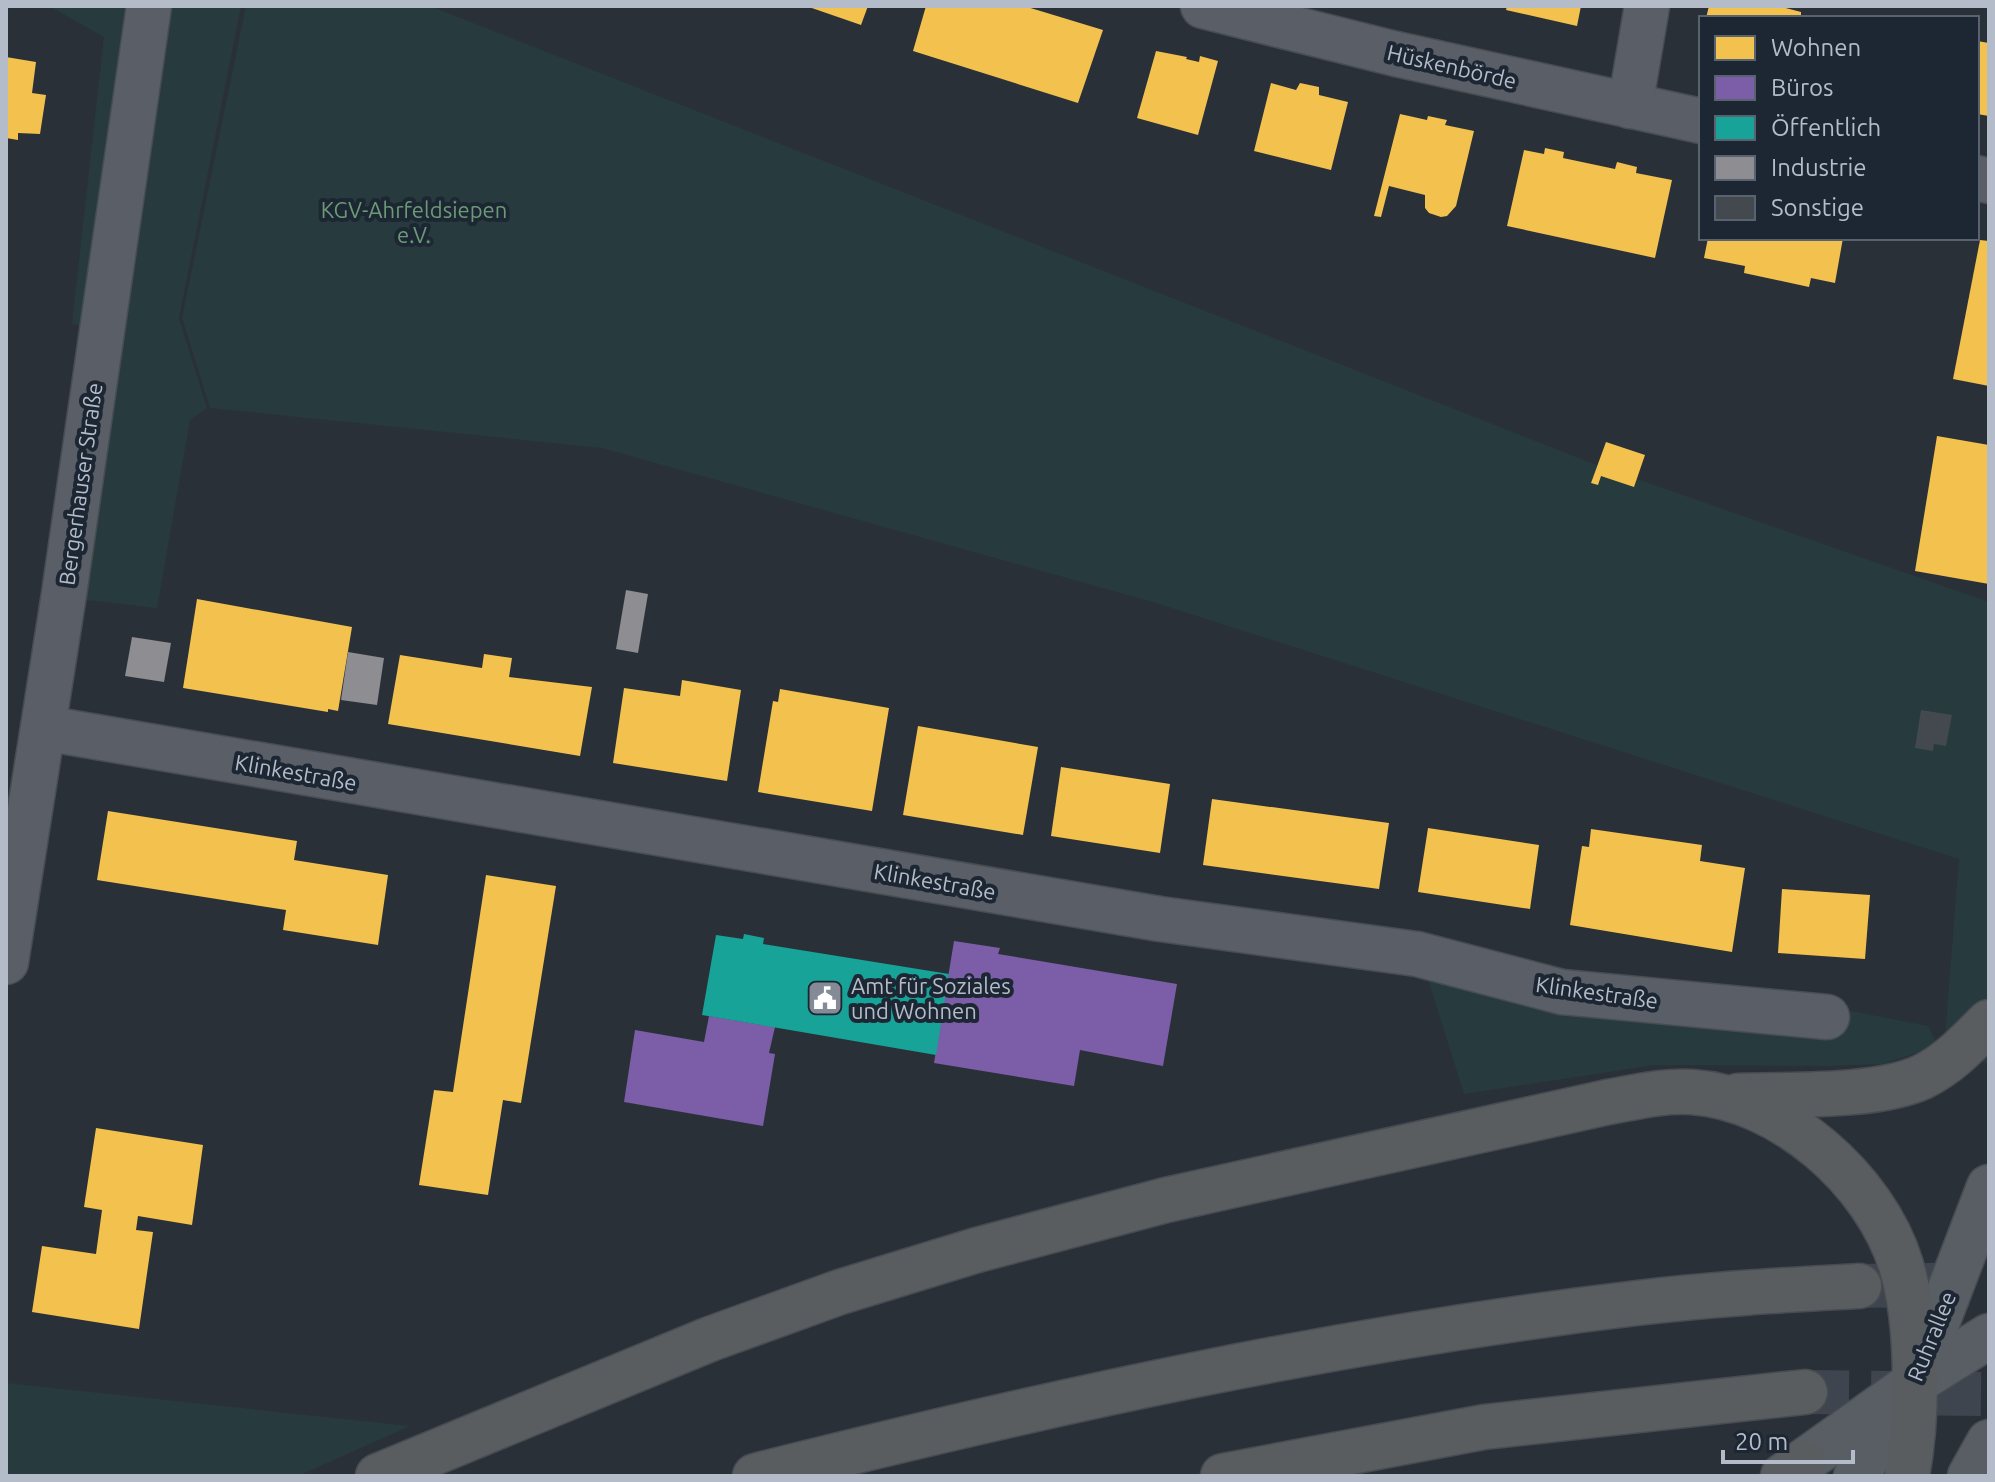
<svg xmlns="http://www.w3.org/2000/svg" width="1995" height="1482" font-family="Ubuntu,sans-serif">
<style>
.green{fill:#273a3e}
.homes{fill:#f2c14e}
.offices{fill:#7b5ea7}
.public{fill:#17a398}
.industry{fill:#8d8d92}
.building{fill:#444950}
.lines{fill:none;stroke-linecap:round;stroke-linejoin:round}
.motorway-tunnel{stroke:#3f454e;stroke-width:44;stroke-dasharray:44 22;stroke-linecap:butt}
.minor-casing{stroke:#484c53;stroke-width:47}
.secondary-casing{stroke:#484c53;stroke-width:47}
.motorway-casing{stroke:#474c53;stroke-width:47}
.minor{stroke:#5a5e66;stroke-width:44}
.secondary{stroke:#595d64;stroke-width:44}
.motorway{stroke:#5a5d60;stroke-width:44}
.labels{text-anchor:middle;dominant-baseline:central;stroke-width:8;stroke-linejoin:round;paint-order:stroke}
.street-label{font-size:22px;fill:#b4bcc9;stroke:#1d2633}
.park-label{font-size:22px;fill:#6b9a76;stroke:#1d2633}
.poi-label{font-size:22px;fill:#b4bcc9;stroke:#1d2633;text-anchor:start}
</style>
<rect width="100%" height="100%" fill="#2a3038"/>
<g class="green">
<polygon points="49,6 241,6 179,318 207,408 190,420 157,608 67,598 106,329 72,324 104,37"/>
<polygon points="246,6 430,6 1594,464 1989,602 1989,1064 1944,1049 1959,859 1156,603 602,448 210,408 182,318"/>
<polygon points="1422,960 1827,1024 1852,1011 1928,1026 1938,1046 1883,1064 1827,1066 1655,1065 1464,1094"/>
<polygon points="6,1383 410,1426 298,1476 6,1476"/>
</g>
<g class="homes">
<polygon points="806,6 868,6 861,25"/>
<polygon points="926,6 1024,6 1103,30 1078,103 913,51"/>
<polygon points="1507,6 1581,6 1577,26 1506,10"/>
<polygon points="1709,6 1778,6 1801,12 1801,18 1706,18"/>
<polygon points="1977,41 1989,43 1989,116 1977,114"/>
<polygon points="1156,51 1187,57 1186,59 1199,62 1200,56 1218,61 1198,135 1137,118"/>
<polygon points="6,57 36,62 32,93 46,95 40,134 18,133 18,140 6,138"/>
<polygon points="1271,83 1296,90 1300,83 1319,87 1319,95 1348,102 1331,170 1254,151"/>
<polygon points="1400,114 1427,120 1428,116 1447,120 1445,125 1474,131 1456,206 1447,216 1441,217 1429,213 1425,208 1425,195 1389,186 1381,217 1374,216"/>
<polygon points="1545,148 1564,152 1563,158 1615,169 1617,162 1637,167 1636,173 1672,180 1655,258 1507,226 1524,150 1544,154"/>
<polygon points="1708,238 1843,238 1835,283 1811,278 1809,287 1744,273 1745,266 1704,258"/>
<polygon points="1980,240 1989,241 1989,386 1953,379"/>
<polygon points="1937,436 1989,445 1989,584 1915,571"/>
<polygon points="1606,442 1645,455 1634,487 1601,476 1598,485 1591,483"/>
<polygon points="197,599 352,627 338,711 328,709 328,712 183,688"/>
<polygon points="484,654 512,658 509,677 592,687 580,756 388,724 400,655 482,668"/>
<polygon points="682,680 741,690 727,781 613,763 624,688 680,696"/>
<polygon points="780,689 889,708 872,811 758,792 773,701 778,702"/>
<polygon points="918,726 1038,747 1023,835 903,815"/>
<polygon points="1061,767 1170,784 1160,853 1051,836"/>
<polygon points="1212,799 1389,823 1379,889 1203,865"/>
<polygon points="108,811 297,841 294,860 388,875 378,945 283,930 286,910 97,880"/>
<polygon points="1428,828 1539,845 1530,909 1418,892"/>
<polygon points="1591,829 1702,845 1700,861 1745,868 1732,952 1570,925 1582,846 1589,847"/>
<polygon points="486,875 556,886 521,1103 503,1100 488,1195 419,1185 434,1090 453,1092"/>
<polygon points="1782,889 1870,895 1865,959 1778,953"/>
<polygon points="96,1128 203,1145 192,1225 138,1216 136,1230 153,1232 139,1329 32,1312 42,1246 96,1254 102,1210 84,1207"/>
</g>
<g class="offices">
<polygon points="954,941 1000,948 998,954 1177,984 1163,1066 1080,1050 1074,1086 934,1063"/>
<polygon points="709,1016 775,1027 769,1053 775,1054 763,1126 624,1102 635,1030 704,1042"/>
</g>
<polygon class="public" points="744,934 764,938 763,944 949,974 936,1055 702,1015 716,935 743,939"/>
<g class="industry">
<polygon points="626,590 648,594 638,653 616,649"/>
<polygon points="132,637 171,643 164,682 125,676"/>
<polygon points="348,652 384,658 377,705 341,700"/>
</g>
<polygon class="building" points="1921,710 1952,715 1946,746 1934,744 1933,751 1915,748"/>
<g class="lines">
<g class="motorway-tunnel">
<polyline points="1859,1286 1989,1284"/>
<polyline points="1805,1392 1989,1394"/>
</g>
<defs>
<g id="minor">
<polyline points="1203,6 1396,54 1701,121"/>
<polyline points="1630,106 1647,6"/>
<polyline points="1977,178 1989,181"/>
<polyline points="44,728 1160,919 1417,954 1562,992 1827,1017"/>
<polyline points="6,962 64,594 149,6"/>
</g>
<g id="secondary">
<polyline points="1803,1462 1914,1383 1989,1336"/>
<polyline points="1856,1476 1914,1383 1989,1187"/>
<polyline points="1970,1476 1989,1442"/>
</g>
<g id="motorway">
<path d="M1738,1096C1790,1094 1876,1098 1922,1077C1949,1064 1968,1043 1989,1022"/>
<path d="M378,1476L710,1339L840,1292L977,1250L1166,1200L1608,1102C1636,1097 1664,1090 1692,1092C1782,1098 1875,1180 1901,1265C1919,1324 1918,1416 1907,1476"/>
<path d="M755,1476C1045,1403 1339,1338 1637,1303C1710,1294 1785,1290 1859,1286"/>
<polyline points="1223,1476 1484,1427 1805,1392"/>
<polyline points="1783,1476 1803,1462"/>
</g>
</defs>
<use href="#minor" class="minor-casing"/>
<use href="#secondary" class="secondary-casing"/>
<use href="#motorway" class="motorway-casing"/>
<use href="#minor" class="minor"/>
<use href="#secondary" class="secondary"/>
<use href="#motorway" class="motorway"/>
</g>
<defs>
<symbol id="civic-square" viewBox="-11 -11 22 22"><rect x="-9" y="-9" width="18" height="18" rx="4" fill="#848b96" stroke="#1d2633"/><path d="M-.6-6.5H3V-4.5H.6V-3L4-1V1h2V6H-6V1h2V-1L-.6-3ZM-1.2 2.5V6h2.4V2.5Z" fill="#fff"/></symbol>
</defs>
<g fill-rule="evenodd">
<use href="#civic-square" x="805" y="978" width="40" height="40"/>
</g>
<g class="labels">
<g class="street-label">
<text transform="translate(1452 66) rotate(13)">Hüskenbörde</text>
<text transform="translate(80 484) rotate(-82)">Bergerhauser Straße</text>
<text transform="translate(296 772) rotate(10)">Klinkestraße</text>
<text transform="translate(935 881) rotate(10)">Klinkestraße</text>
<text transform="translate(1597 992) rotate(8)">Klinkestraße</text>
<text transform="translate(1931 1336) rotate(-68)">Ruhrallee</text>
</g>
<g class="park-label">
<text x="414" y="209">KGV-Ahrfeldsiepen<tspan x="414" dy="25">e.V.</tspan></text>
</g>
<g class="poi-label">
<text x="851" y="985">Amt für Soziales<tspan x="851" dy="25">und Wohnen</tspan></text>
</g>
</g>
<rect width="1995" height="1482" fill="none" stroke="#b4bcc9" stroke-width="16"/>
<rect x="1699" y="16" width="280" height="224" fill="#1d2633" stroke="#59626f" stroke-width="2"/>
<rect x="1715" y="36" width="40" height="24" fill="#f2c14e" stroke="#59626f" stroke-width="2"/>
<text x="1771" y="56" font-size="24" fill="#b4bcc9">Wohnen</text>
<rect x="1715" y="76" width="40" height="24" fill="#7b5ea7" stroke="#59626f" stroke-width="2"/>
<text x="1771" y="96" font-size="24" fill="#b4bcc9">Büros</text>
<rect x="1715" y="116" width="40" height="24" fill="#17a398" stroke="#59626f" stroke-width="2"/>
<text x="1771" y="136" font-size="24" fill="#b4bcc9">Öffentlich</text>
<rect x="1715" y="156" width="40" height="24" fill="#8d8d92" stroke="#59626f" stroke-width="2"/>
<text x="1771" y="176" font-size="24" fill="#b4bcc9">Industrie</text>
<rect x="1715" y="196" width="40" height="24" fill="#444950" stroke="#59626f" stroke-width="2"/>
<text x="1771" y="216" font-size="24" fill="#b4bcc9">Sonstige</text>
<path d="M1723 1450v12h130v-12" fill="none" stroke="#b4bcc9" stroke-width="4"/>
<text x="1735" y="1450" font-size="24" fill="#b4bcc9" stroke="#1d2633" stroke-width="6" paint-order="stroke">20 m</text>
</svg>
